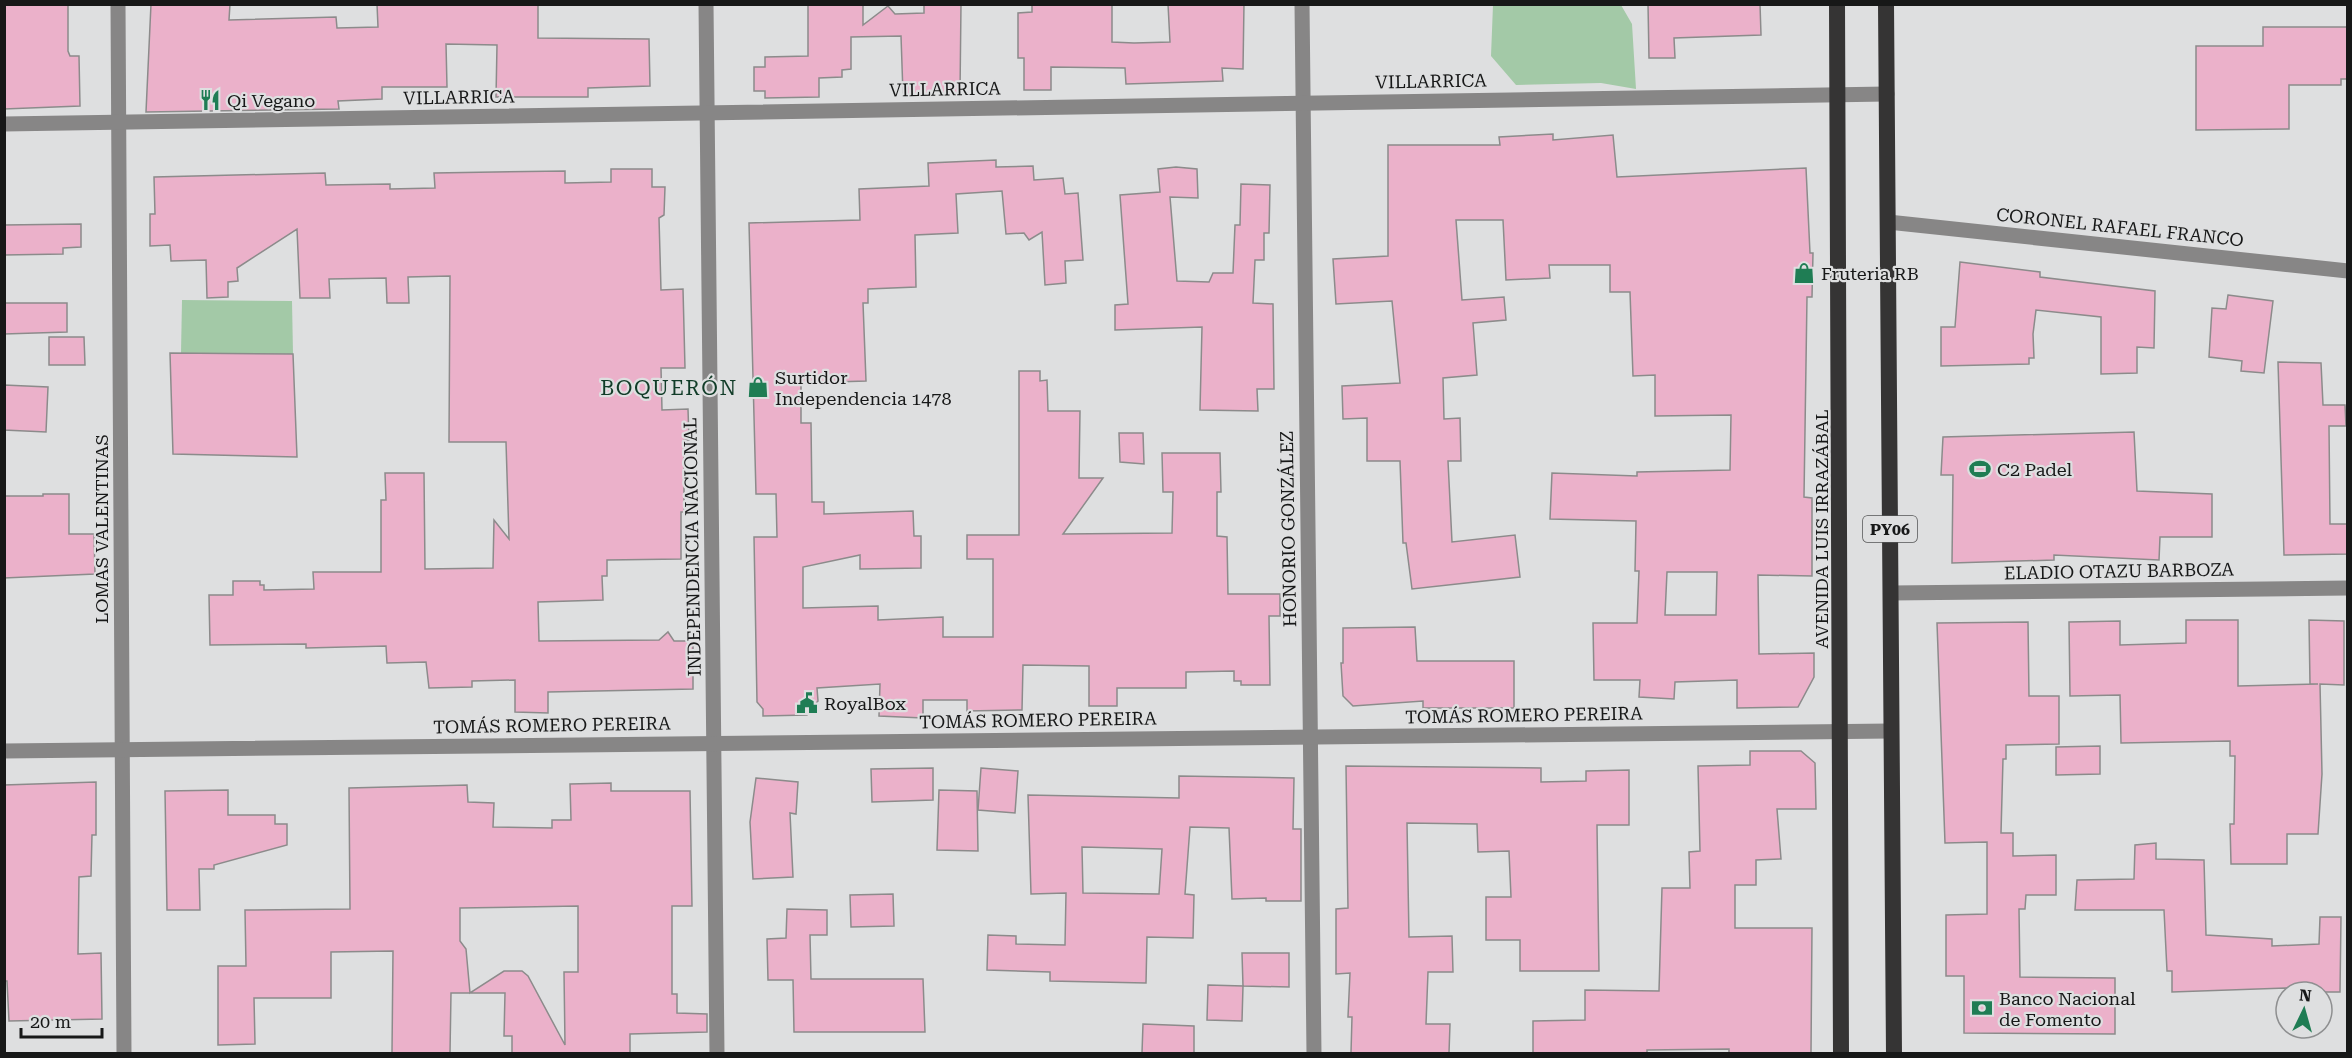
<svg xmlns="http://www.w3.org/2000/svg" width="2352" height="1058" font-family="'Roboto Serif',serif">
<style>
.green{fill:#a3c9a7}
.building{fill:#ebb1ca;stroke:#8c8b8b;stroke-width:1.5;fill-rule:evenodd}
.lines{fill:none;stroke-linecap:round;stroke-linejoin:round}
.minor{stroke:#878686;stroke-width:15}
.trunk{stroke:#353434;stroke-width:16}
.labels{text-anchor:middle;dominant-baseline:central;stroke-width:4.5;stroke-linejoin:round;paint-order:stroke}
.shield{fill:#dedfe0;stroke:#535454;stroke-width:1.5}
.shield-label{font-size:16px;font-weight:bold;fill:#171818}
.street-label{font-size:18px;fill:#171818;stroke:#dedfe0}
.poi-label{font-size:18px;fill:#171818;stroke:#dedfe0;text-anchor:start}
.quarter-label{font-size:21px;letter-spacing:1.5px;fill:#113c28;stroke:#dedfe0}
</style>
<rect width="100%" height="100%" fill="#dedfe0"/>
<g class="green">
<polygon points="1493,5 1621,5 1632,24 1636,89 1601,83 1516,85 1491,56"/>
<polygon points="182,300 292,301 293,354 181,353"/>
</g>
<g class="building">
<polygon points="4,4 68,4 68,51 70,56 79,56 80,106 4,109"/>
<polygon points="151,4 230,4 229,20 336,17 337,28 378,27 377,4 538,4 538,38 649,39 650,86 588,88 588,97 496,97 497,45 446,44 447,87 382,87 382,99 338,101 339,109 146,112"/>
<polygon points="808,4 863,4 863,25 888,6 895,14 924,13 924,4 961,4 960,93 903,94 901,36 851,37 851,69 842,70 842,77 819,78 819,97 765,98 765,91 754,91 754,67 765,67 765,57 808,56"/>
<polygon points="1032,4 1112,4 1112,42 1134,43 1170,42 1168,4 1244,4 1243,69 1222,68 1223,81 1126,84 1125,68 1051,67 1051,90 1024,90 1024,58 1018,58 1018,13 1032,12"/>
<polygon points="1648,4 1760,4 1761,35 1674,38 1675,58 1649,58"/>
<polygon points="2263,27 2348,27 2348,79 2341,79 2341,85 2289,85 2289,129 2196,130 2196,46 2263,46"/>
<path d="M1553,134V140L1613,135L1617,177L1806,168L1810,253H1813L1812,297H1807L1804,497L1812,498V576L1758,575L1759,654L1814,653V677L1798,707L1737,708V680L1675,682L1674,699L1639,697L1640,680H1594L1593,623H1637L1639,571H1635L1636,521L1550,519L1552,473L1637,476V472L1730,470L1731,415L1655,416V375L1633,376L1630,292H1610V265H1549L1550,278L1506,280L1503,220H1456L1462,300L1504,297L1506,320L1473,323L1477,375L1443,378L1444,419L1460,418L1461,461H1448L1452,542L1515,535L1520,577L1412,589L1406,543H1403L1400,461H1367V418L1343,419L1342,386L1400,383L1392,301L1336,304L1333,259L1388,256V145H1500L1499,137ZM1667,572H1717L1716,615H1665Z"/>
<polygon points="996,160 996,167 1033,166 1034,180 1063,178 1065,194 1078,193 1083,260 1065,261 1066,283 1045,285 1042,232 1029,240 1024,233 1006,234 1002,191 956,194 958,233 915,235 916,287 868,289 868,303 863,303 866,381 801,383 801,423 811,423 812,502 824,502 824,514 913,511 914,536 921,536 921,568 860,569 860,555 803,567 803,608 878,606 878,620 943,617 943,637 993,637 993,559 967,559 967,535 1019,535 1019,371 1040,371 1040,381 1047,380 1048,411 1080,411 1079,478 1103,478 1063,534 1172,533 1173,492 1163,492 1162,453 1220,453 1221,492 1217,492 1217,536 1227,537 1228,594 1280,594 1280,616 1269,616 1270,685 1241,685 1241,681 1234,681 1234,671 1186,672 1186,688 1117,688 1117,706 1089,706 1089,666 1023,665 1022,710 967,711 967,700 923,700 923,718 879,716 880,684 817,688 818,701 807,715 763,716 763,709 757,702 754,537 777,537 776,494 756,494 749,223 860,220 859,189 929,186 928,163"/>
<polygon points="1176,167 1197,169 1198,198 1170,197 1177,281 1209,282 1213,273 1233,273 1235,225 1240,225 1241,184 1270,185 1269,233 1264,233 1264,260 1255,260 1253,303 1273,304 1274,389 1257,389 1258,411 1200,410 1202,327 1115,330 1115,305 1128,304 1120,195 1160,192 1158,169"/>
<polygon points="611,169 652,169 652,187 665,187 664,215 659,218 661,290 683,289 685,368 661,368 662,410 688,409 689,440 684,440 684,512 681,512 681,559 607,560 607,576 602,576 603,600 538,602 539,641 659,640 668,632 674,641 693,641 693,689 548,692 548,713 515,712 515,680 472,681 472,687 429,688 426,662 387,663 386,646 306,648 306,644 210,645 209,595 233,595 233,581 260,581 260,585 264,585 264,590 314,589 313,572 381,572 381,500 386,500 385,473 424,473 425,569 493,568 494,520 509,539 506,442 449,442 450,276 408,277 409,303 387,303 386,278 329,279 330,298 300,298 297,229 237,268 238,281 228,282 228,297 207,298 206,260 171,261 170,245 150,246 150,214 155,214 154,177 325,173 326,185 390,184 390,189 435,188 434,173 565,171 565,183 611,182"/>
<polygon points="81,224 81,247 63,248 63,254 4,255 4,225"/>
<polygon points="1960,262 2040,272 2040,277 2155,291 2154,348 2137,347 2137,373 2101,374 2101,317 2036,310 2033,334 2034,358 2029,358 2029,364 1941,366 1941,327 1955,327"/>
<polygon points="2228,295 2273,301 2264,373 2241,371 2242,361 2209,357 2212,308 2226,309"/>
<polygon points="4,303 67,303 67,332 4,334"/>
<polygon points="49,337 84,337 85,365 49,365"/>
<polygon points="170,353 293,354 297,457 173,454"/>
<polygon points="2278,362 2321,363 2323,405 2345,405 2346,426 2329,426 2330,524 2347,524 2348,554 2284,555"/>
<polygon points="4,385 48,387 46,432 4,430"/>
<polygon points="2134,432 2137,491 2212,494 2212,537 2160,537 2159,560 2054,555 2054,560 1952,563 1953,475 1941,475 1943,437"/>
<polygon points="1119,433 1143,433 1144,464 1120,462"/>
<polygon points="43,494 69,494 69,534 94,534 95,574 4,578 4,496 43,496"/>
<polygon points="2186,620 2238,620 2238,686 2318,684 2310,684 2309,620 2344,621 2344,685 2320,684 2322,774 2318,834 2287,834 2287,864 2231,864 2230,824 2234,824 2235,756 2230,756 2230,741 2121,743 2120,695 2070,696 2069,622 2120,621 2120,645 2186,643"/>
<polygon points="2028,622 2029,696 2059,696 2059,744 2006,745 2006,759 2003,759 2001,833 2013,833 2013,856 2056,855 2056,895 2026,895 2025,909 2019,909 2020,977 2115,978 2115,1034 1964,1033 1964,976 1946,976 1946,915 1987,914 1987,842 1945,843 1937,623"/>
<polygon points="1415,627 1417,661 1514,661 1514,708 1423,708 1423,701 1353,706 1343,696 1341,663 1343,663 1343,628"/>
<polygon points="2100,746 2100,774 2056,775 2056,747"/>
<polygon points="1750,751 1801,751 1815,763 1816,809 1777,809 1781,859 1756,860 1756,885 1735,885 1735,928 1812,928 1811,1053 1729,1053 1729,1049 1647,1050 1647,1053 1533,1053 1533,1021 1585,1020 1585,990 1659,991 1662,888 1690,888 1689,852 1700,851 1698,766 1750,765"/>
<polygon points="1346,766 1541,768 1541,782 1586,781 1586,771 1629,770 1629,825 1597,825 1599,971 1520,971 1520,940 1486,940 1486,897 1511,897 1509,851 1478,852 1477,824 1407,823 1409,937 1452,936 1453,972 1428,972 1426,1024 1450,1024 1449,1053 1351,1053 1352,1017 1348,1017 1350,973 1336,974 1336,909 1348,908"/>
<polygon points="933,768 933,800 872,802 871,769"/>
<polygon points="981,768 1018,771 1015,813 978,810"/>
<path d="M1179,776L1294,778L1293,829H1301V901H1266V898L1232,899L1229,828L1190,827L1185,894L1194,895L1193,938L1147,937L1146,983L1050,981V972L987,970L988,935L1016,936V944L1065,945L1066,893L1031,894L1028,795L1179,798ZM1082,847L1162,849L1159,894L1083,893Z"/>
<polygon points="756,778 798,782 796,814 790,813 793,877 753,879 750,822"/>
<polygon points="96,782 96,835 92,835 91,876 79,877 78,954 101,953 102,1019 9,1021 7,981 4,981 4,785"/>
<path d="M611,783V791H690L692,906H672V994H677V1013L707,1014V1032L630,1034V1053H512V1036H504L505,993H451L450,1053H392L393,951L331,952V998H254L255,1044L218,1045V966H246L245,910L350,909L349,788L467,785L468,802L494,803L493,827L552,828V820H571L570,784ZM578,906V972H564L565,1045L528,976L522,971H504L470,993L466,949L460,941V908Z"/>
<polygon points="228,790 228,815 275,815 275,824 287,824 287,845 214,865 214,869 199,869 200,910 167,910 165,791"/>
<polygon points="939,790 977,791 978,851 937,850"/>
<polygon points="2156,843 2156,859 2204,860 2206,935 2272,939 2272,946 2319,944 2320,917 2341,917 2340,992 2301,992 2301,989 2286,988 2172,992 2172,971 2167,971 2164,910 2075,910 2077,880 2134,879 2135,845"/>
<polygon points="893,894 894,926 851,927 850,895"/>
<polygon points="787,909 827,910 827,935 810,935 811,979 923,979 925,1032 794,1032 793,980 768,980 767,939 786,938"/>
<polygon points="1242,953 1289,953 1289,987 1243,986"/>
<polygon points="1208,985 1243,986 1242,1021 1207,1020"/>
<polygon points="1143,1024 1194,1026 1194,1053 1142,1053"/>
</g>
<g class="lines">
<g class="minor">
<polyline points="118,4 124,1054"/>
<polyline points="706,4 717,1054"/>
<polyline points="1302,4 1314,1054"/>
<polyline points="4,124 1887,94"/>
<polyline points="1888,222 2348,271"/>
<polyline points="1891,593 2348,588"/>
<polyline points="4,751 1891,731"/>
</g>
<g class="trunk">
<polyline points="1837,4 1841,1054"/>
<polyline points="1886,4 1894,1054"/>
</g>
</g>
<defs>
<symbol id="restaurant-bare" viewBox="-9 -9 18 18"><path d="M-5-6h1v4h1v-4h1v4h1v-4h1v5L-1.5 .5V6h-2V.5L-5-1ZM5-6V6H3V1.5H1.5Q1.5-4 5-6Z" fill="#1f7d54" stroke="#dedfe0" stroke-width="2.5" paint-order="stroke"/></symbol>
<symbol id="shop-bare" viewBox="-9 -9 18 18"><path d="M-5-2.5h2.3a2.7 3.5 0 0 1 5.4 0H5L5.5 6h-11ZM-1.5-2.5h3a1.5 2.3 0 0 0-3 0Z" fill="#1f7d54" stroke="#dedfe0" stroke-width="2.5" paint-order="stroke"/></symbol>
<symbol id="stadium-bare" viewBox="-9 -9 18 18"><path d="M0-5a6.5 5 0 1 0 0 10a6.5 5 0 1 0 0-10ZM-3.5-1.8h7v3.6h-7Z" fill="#1f7d54" stroke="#dedfe0" stroke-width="2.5" paint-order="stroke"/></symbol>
<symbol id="civic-bare" viewBox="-9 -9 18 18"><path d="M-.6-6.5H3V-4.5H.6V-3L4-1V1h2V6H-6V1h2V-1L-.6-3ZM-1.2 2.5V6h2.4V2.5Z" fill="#1f7d54" stroke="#dedfe0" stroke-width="2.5" paint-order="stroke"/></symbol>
<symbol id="bank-bare" viewBox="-9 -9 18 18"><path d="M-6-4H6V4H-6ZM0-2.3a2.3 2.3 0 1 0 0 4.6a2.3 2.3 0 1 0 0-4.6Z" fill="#1f7d54" stroke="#dedfe0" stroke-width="2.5" paint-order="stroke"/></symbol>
</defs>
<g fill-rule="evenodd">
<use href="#restaurant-bare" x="195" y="85" width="30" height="30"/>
<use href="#shop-bare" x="1789" y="258" width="30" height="30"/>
<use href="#shop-bare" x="743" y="372" width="30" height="30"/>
<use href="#stadium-bare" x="1965" y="454" width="30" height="30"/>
<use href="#civic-bare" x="792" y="688" width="30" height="30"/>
<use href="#bank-bare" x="1967" y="993" width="30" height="30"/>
</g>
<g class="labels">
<rect class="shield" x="1863" y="516" width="54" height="26" rx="4.5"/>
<g class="shield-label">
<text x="1890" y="529">PY06</text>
</g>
<g class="street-label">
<text transform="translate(1431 81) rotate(-1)">VILLARRICA</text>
<text transform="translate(945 89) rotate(-1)">VILLARRICA</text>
<text transform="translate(459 97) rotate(-1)">VILLARRICA</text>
<text transform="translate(2120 227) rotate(6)">CORONEL RAFAEL FRANCO</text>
<text transform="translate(101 529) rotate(-90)">LOMAS VALENTINAS</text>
<text transform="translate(1288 529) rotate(-91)">HONORIO GONZÁLEZ</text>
<text transform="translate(1821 529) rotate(-90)">AVENIDA LUIS IRRAZÁBAL</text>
<text transform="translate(692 547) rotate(-91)">INDEPENDENCIA NACIONAL</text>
<text transform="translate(2119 571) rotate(-1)">ELADIO OTAZU BARBOZA</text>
<text transform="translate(1524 715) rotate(-1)">TOMÁS ROMERO PEREIRA</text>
<text transform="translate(1038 720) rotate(-1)">TOMÁS ROMERO PEREIRA</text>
<text transform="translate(552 725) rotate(-1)">TOMÁS ROMERO PEREIRA</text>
</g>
<g class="poi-label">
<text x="227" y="100">Qi Vegano</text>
<text x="1821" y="273">Fruteria RB</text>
<text x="775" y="377">Surtidor<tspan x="775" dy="21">Independencia 1478</tspan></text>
<text x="1997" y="469">C2 Padel</text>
<text x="824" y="703">RoyalBox</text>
<text x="1999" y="998">Banco Nacional<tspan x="1999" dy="21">de Fomento</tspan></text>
</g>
<g class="quarter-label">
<text x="669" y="388">BOQUERÓN</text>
</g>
</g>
<rect width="2352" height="1058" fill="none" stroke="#171818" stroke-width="12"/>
<g transform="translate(2304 1010) rotate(5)"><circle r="28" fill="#dedfe0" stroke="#8e8f90" stroke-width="1.5"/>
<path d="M0-4.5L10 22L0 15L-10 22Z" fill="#1f7d54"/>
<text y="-9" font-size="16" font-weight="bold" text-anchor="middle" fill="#171818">N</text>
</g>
<path d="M21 1028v9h81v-9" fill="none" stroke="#171818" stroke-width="3"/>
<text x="30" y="1028" font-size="18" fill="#171818" stroke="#dedfe0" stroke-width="4.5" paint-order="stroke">20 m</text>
</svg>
